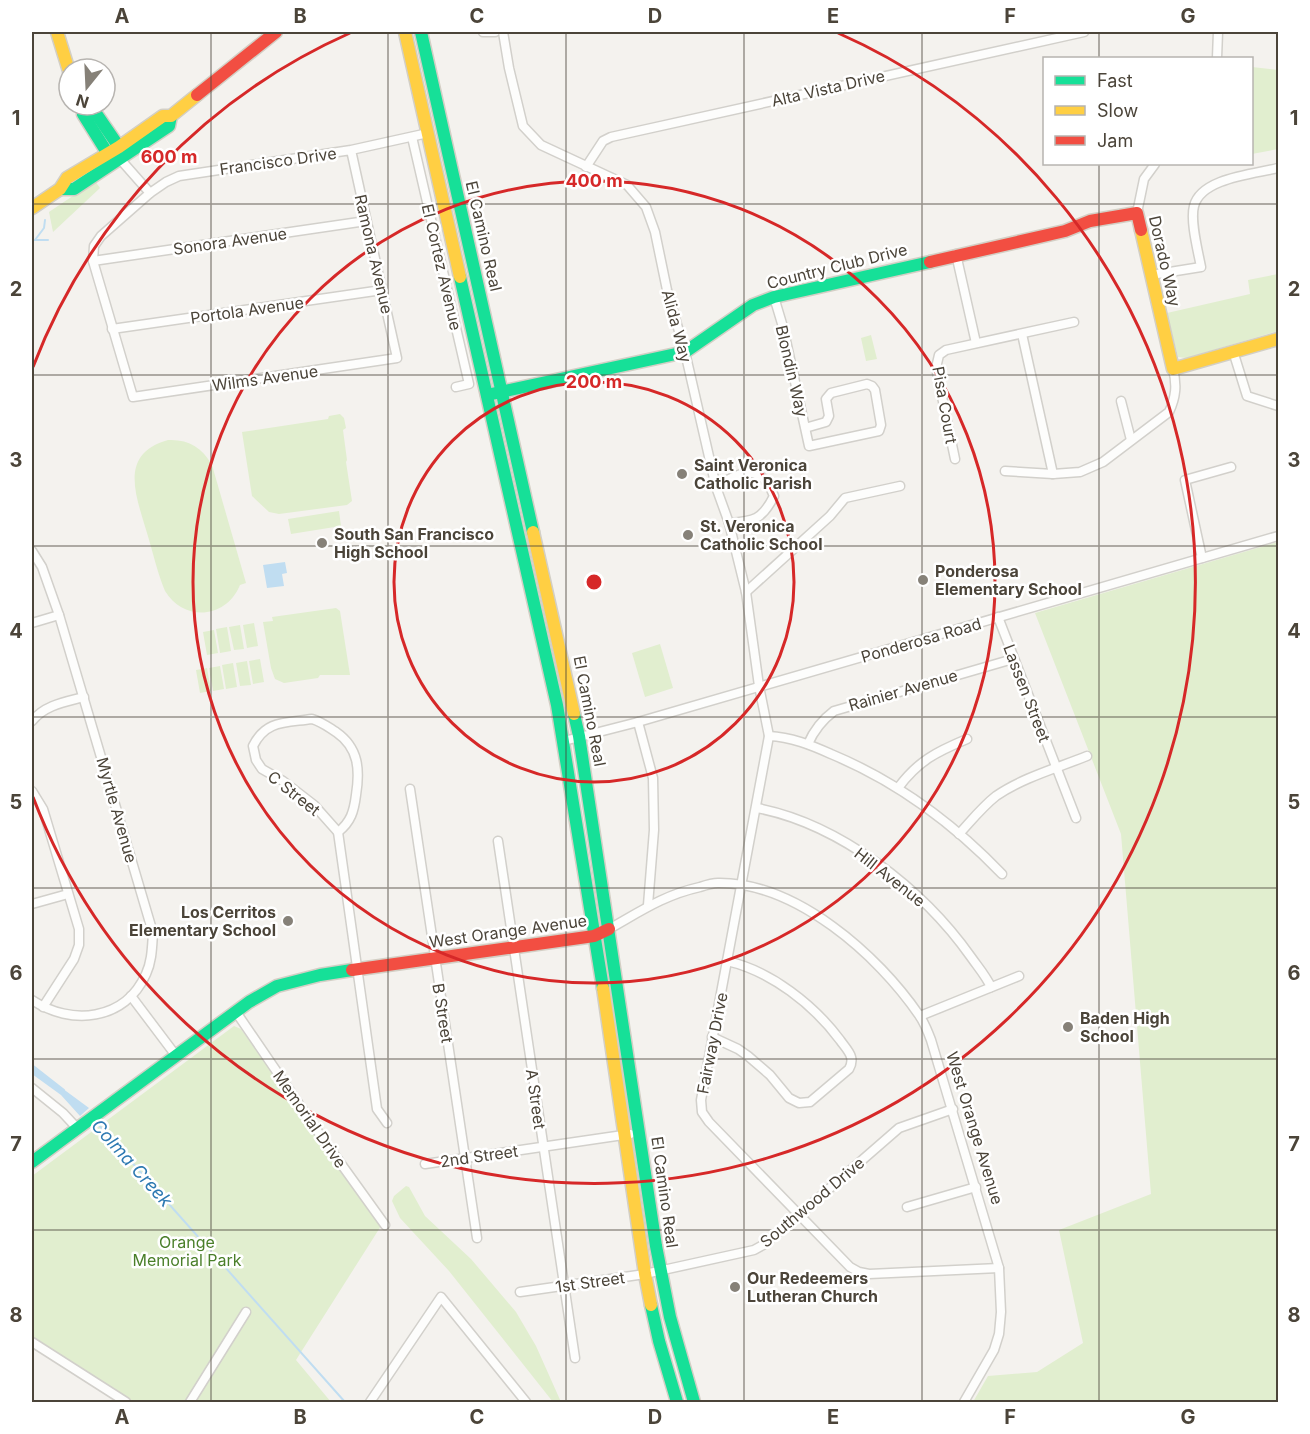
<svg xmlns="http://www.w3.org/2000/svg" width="1310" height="1434" font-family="Inter,sans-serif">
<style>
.green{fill:#e1eecf}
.water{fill:#c0ddf1}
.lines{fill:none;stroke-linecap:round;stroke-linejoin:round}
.stream{stroke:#c0ddf1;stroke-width:2}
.street-casing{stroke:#d2d0cb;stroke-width:11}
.fast-casing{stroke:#d3cfc5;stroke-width:15}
.slow-casing{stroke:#d3cfc5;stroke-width:15}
.jam-casing{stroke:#d3cfc5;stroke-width:15}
.street{stroke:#fdfdfc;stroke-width:8}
.fast{stroke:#16e098;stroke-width:12}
.slow{stroke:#ffcf43;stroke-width:12}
.jam{stroke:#f24e42;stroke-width:12}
.grid{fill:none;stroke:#4b4439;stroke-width:1.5;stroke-opacity:0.55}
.ring{fill:none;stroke:#d62828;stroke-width:3}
.poi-dot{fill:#868178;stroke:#fff;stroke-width:2}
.labels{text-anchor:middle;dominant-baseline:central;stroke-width:5;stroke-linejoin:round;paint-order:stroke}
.street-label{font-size:16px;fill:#4b4439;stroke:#fff}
.poi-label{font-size:16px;font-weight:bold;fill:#4b4439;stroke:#fff;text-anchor:start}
.park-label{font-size:16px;fill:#4a7f2a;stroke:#fff}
.water-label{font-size:18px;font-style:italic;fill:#2e7ab2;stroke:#fff}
.centre{fill:#d62828;stroke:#fff;stroke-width:3}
.ring-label{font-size:18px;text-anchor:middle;font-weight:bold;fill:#d62828;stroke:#fff;stroke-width:5;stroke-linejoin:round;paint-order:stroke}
.neatline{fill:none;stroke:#4b4439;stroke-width:2}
.grid-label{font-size:20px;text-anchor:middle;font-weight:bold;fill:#4b4439}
</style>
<rect width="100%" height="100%" fill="#f4f2ee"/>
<g class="green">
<polygon points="1252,67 1278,70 1278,149 1252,154"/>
<polygon points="95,181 100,188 53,232 49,212"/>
<polygon points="1278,274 1278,331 1186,358 1178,357 1167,313 1250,294 1248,280"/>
<polygon points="871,335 877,359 866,361 861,338"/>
<polygon points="340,414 344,418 346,428 343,430 347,460 346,462 352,501 347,505 279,514 269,512 252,496 242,432 328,419 329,416"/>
<path d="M168,440C188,439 202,447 212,465L246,583L240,585C226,619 184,622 165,591C157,572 153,552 147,533C137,498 117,454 168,440Z"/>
<polygon points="339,511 341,526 291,534 288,519"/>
<polygon points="1278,542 1278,1402 973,1402 988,1376 1037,1372 1083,1343 1059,1230 1151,1194 1121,834 1035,613"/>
<polygon points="336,608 340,611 350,675 320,675 318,678 284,683 275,679 271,668 263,622 273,621 272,617"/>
<polygon points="254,623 258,646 247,648 243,625"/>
<polygon points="240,625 244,649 234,650 229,627"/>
<polygon points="227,627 231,651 220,653 216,629"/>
<polygon points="214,630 218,653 207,655 203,632"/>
<polygon points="660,644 673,688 645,697 632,653"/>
<polygon points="260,659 264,682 253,684 249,661"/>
<polygon points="247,661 251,685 240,686 236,663"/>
<polygon points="233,663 237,687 226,689 222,665"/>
<polygon points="220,666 224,689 213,691 209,668"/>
<polygon points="207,668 211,691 200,693 196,670"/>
<polygon points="234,1026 241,1029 381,1226 296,1360 331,1402 134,1402 32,1337 32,1176"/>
<polygon points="406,1186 409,1187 425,1216 471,1259 516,1312 536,1346 561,1402 553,1402 449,1271 400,1218 392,1201 394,1196"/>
</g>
<g class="water">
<polygon points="285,562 287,573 282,574 284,586 267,588 263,565"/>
<polygon points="32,1066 89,1108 80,1116 61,1095 32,1074"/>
</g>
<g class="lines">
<g class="stream">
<polyline points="35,240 44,228 45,220"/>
<polyline points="35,240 48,240"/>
<polyline points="32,1065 64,1090"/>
<polyline points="96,1122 345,1402"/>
</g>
<defs>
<g id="street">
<polyline points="483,32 495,32"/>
<polyline points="503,32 509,68 523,126 541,145 627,185 646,207 655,232 667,290 685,352 716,487 729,523 746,592 759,686 769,736 701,1100 702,1112 709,1122 850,1267 859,1272 869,1274 999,1268"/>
<polyline points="1217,58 1218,32"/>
<polyline points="412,137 469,384 456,387"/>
<polyline points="351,150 397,358 133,397 93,261 94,246 101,236 150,193 166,182 179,176 351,150 428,133"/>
<polyline points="120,159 150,193"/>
<polyline points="586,167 603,141 611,137 1084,32"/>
<polyline points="1137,213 1144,179 1155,164"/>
<polyline points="956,254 976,343"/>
<polyline points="93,261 366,221"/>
<path d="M1151,275L1201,267C1198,251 1190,221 1194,206C1201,178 1254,174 1278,168"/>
<polyline points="774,297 783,327 809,446 879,431 881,425 875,390 872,386 867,384 831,393 826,399 829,416 826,422 805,428"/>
<polyline points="112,329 382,290"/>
<polyline points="1022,334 1053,474"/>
<polyline points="1233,351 1247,396 1278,406"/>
<polyline points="1121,401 1131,440"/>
<polyline points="955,459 936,368 939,355 946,350 1074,322"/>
<path d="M1005,471L1053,474L1080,472L1103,462L1169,412C1176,397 1177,385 1173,369"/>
<path d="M716,487C740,471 761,462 774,496C762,520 754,521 729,523"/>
<path d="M32,551L42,567L59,615L153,933C152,947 152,961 146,974C125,1021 71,1026 32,1000"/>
<polyline points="1202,558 1185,480 1231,467"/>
<polyline points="746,592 830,516 845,498 900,486"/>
<polyline points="998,617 1076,818"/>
<polyline points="32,623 59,615"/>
<path d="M312,719C322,722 328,727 336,732C359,748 360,770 356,795C354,811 351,822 338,832L314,805L283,781L262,769L256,760L253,746C266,720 285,723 312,719Z"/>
<path d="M32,721C45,705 65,702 84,697"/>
<polyline points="638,722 653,778 654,830 648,905"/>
<path d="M769,736C791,737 811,745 831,754C896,781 953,823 1002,874"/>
<polyline points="564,741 638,722 1278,536"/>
<path d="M808,744C814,730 822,720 834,711L1013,659"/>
<path d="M898,788C918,761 936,752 967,739"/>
<polyline points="410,789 477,1238"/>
<polyline points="32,791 43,809 79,929 79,945 74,959 43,1007"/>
<path d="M757,808C840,824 923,889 971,957C978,967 986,976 991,987"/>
<polyline points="338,832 377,1109 387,1123"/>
<path d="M959,834C971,821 982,807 996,796C1022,778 1057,768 1087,756"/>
<polyline points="498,841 575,1358"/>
<polyline points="32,904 68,894"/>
<path d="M609,929C641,911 664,895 700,887C706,885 712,883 718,883C796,882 878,955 919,1015C924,1022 928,1032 931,1040L999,1268L1001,1312L999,1334L994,1350L964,1402"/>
<polyline points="131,996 177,1057"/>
<polyline points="236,1012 316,1129 385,1225"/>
<polyline points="920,1016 1019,976"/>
<path d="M712,1037L738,1049L748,1056L770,1075L789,1098L799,1103L810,1102L849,1069C856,1057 847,1050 840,1040C814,1005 771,971 727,961"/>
<polyline points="32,1088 63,1113 77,1128"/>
<polyline points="425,1164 630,1134"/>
<polyline points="907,1207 976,1187"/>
<polyline points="520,1292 645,1274 754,1250 763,1245 799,1215 899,1128 953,1109"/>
<polyline points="32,1342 126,1402"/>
<polyline points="190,1402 246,1312"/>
<polyline points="370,1402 441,1297 526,1402"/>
</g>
<g id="fast">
<polyline points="421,32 533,532"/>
<polyline points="85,105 93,109 119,147 120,154"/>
<polyline points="86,107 83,114 108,154 114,156"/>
<polyline points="60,189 74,189 169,126 171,116"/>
<polyline points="460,277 557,705 603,988"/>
<polyline points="487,395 685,352 753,305 774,297 930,262"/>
<polyline points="574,714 579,736 656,1246 670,1317 694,1402"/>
<polyline points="32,1162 249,1002 277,986 320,975 352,970"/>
<polyline points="651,1305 659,1341 677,1402"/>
</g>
<g id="slow">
<polyline points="57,32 69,71"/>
<polyline points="405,32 460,277"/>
<polyline points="32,208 60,189 67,178 119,147 163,116 171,116 197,95"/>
<polyline points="1141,230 1173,369 1278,339"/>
<polyline points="533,532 574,714"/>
<polyline points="603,988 645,1274 651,1305"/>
</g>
<g id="jam">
<polyline points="197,95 276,32"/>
<polyline points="930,262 1065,231 1090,221 1137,213 1141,230"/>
<polyline points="352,970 594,936 609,929"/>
</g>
</defs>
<use href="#street" class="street-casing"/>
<use href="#fast" class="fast-casing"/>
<use href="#slow" class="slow-casing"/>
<use href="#jam" class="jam-casing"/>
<use href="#street" class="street"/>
<use href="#fast" class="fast"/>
<use href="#slow" class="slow"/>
<use href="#jam" class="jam"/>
</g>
<path class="grid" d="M211,32V1402M388,32V1402M566,32V1402M744,32V1402M922,32V1402M1099,32V58M1099,164V1402M32,204H1278M32,375H1278M32,546H1278M32,717H1278M32,888H1278M32,1059H1278M32,1230H1278"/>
<g class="ring">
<circle cx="594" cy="582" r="200"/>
<circle cx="594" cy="582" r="401"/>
<path d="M33 367A601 601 0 0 1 350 33M838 33A601 601 0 1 1 33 797"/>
</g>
<g class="poi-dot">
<circle cx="682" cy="474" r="6"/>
<circle cx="688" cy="535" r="6"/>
<circle cx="322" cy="543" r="6"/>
<circle cx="923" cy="580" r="6"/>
<circle cx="288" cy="921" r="6"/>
<circle cx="1068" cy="1027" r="6"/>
<circle cx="735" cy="1287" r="6"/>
</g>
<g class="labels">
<g class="street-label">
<text transform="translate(828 88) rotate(-13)">Alta Vista Drive</text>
<text transform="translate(278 161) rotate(-8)">Francisco Drive</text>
<text transform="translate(484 236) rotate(77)">El Camino Real</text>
<text transform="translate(230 241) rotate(-8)">Sonora Avenue</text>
<text transform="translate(374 254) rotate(77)">Ramona Avenue</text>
<text transform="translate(1165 261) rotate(77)">Dorado Way</text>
<text transform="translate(837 266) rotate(-14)">Country Club Drive</text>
<text transform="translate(442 267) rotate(77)">El Cortez Avenue</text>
<text transform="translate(247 310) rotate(-8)">Portola Avenue</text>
<text transform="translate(677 326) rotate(75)">Alida Way</text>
<text transform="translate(792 371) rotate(77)">Blondin Way</text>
<text transform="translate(265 378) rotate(-8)">Wilms Avenue</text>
<text transform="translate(945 405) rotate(80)">Pisa Court</text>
<text transform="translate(921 640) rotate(-16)">Ponderosa Road</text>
<text transform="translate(903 690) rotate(-16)">Rainier Avenue</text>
<text transform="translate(1027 693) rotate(69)">Lassen Street</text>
<text transform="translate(590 711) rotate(79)">El Camino Real</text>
<text transform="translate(294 793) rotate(38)">C Street</text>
<text transform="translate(117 810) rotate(74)">Myrtle Avenue</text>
<text transform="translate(890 877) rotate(38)">Hill Avenue</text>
<text transform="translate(508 931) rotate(-8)">West Orange Avenue</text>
<text transform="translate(443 1013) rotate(81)">B Street</text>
<text transform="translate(712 1043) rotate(-79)">Fairway Drive</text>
<text transform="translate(536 1099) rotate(82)">A Street</text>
<text transform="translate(310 1119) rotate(55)">Memorial Drive</text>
<text transform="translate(975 1128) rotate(73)">West Orange Avenue</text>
<text transform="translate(479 1156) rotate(-8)">2nd Street</text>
<text transform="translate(665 1192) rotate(82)">El Camino Real</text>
<text transform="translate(812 1202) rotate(-40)">Southwood Drive</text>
<text transform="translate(590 1282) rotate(-8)">1st Street</text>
</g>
<g class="poi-label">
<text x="694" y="465">Saint Veronica<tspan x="694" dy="18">Catholic Parish</tspan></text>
<text x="700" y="526">St. Veronica<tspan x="700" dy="18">Catholic School</tspan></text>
<text x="334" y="534">South San Francisco<tspan x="334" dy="18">High School</tspan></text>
<text x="935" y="571">Ponderosa<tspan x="935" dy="18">Elementary School</tspan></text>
<text x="276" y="912" text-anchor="end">Los Cerritos<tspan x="276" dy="18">Elementary School</tspan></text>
<text x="1080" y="1018">Baden High<tspan x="1080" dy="18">School</tspan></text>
<text x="747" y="1278">Our Redeemers<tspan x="747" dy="18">Lutheran Church</tspan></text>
</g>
<g class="park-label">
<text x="187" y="1242">Orange<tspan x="187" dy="18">Memorial Park</tspan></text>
</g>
<g class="water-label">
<text transform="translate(132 1163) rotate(48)">Colma Creek</text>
</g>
</g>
<circle cx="594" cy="582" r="9" class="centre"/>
<g class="ring-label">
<text x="169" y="163">600 m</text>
<text x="594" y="187">400 m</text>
<text x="594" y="388">200 m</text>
</g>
<rect width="1310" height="1434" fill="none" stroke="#ffffff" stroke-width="66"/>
<rect x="1043" y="57" width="210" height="108" fill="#ffffff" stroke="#b7b4b0" stroke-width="1.5"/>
<rect x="1055" y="76" width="30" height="9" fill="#16e098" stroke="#b7b4b0" stroke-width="1.5"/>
<text x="1097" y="87" font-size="18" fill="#4b4439">Fast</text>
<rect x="1055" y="106" width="30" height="9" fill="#ffcf43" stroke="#b7b4b0" stroke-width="1.5"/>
<text x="1097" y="117" font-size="18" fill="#4b4439">Slow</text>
<rect x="1055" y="136" width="30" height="9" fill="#f24e42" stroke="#b7b4b0" stroke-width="1.5"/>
<text x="1097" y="147" font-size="18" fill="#4b4439">Jam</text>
<g transform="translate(87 87) rotate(198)"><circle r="28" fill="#ffffff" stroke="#b7b4b0" stroke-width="1.5"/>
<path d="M0-4.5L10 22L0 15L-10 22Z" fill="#868178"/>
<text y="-9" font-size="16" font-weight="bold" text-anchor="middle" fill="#4b4439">N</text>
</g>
<rect x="33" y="33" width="1244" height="1368" class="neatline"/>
<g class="grid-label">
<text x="122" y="23">A</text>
<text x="300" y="23">B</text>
<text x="477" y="23">C</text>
<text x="655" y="23">D</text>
<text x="833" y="23">E</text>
<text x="1010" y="23">F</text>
<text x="1188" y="23">G</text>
<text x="16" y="125">1</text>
<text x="1294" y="125">1</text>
<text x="16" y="296">2</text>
<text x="1294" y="296">2</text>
<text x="16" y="467">3</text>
<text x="1294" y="467">3</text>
<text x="16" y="638">4</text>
<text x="1294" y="638">4</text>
<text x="16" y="809">5</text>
<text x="1294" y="809">5</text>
<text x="16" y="980">6</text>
<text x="1294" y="980">6</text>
<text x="16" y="1151">7</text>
<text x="1294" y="1151">7</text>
<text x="16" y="1322">8</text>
<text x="1294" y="1322">8</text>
<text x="122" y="1424">A</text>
<text x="300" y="1424">B</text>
<text x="477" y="1424">C</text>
<text x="655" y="1424">D</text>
<text x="833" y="1424">E</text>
<text x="1010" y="1424">F</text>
<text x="1188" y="1424">G</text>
</g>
</svg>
